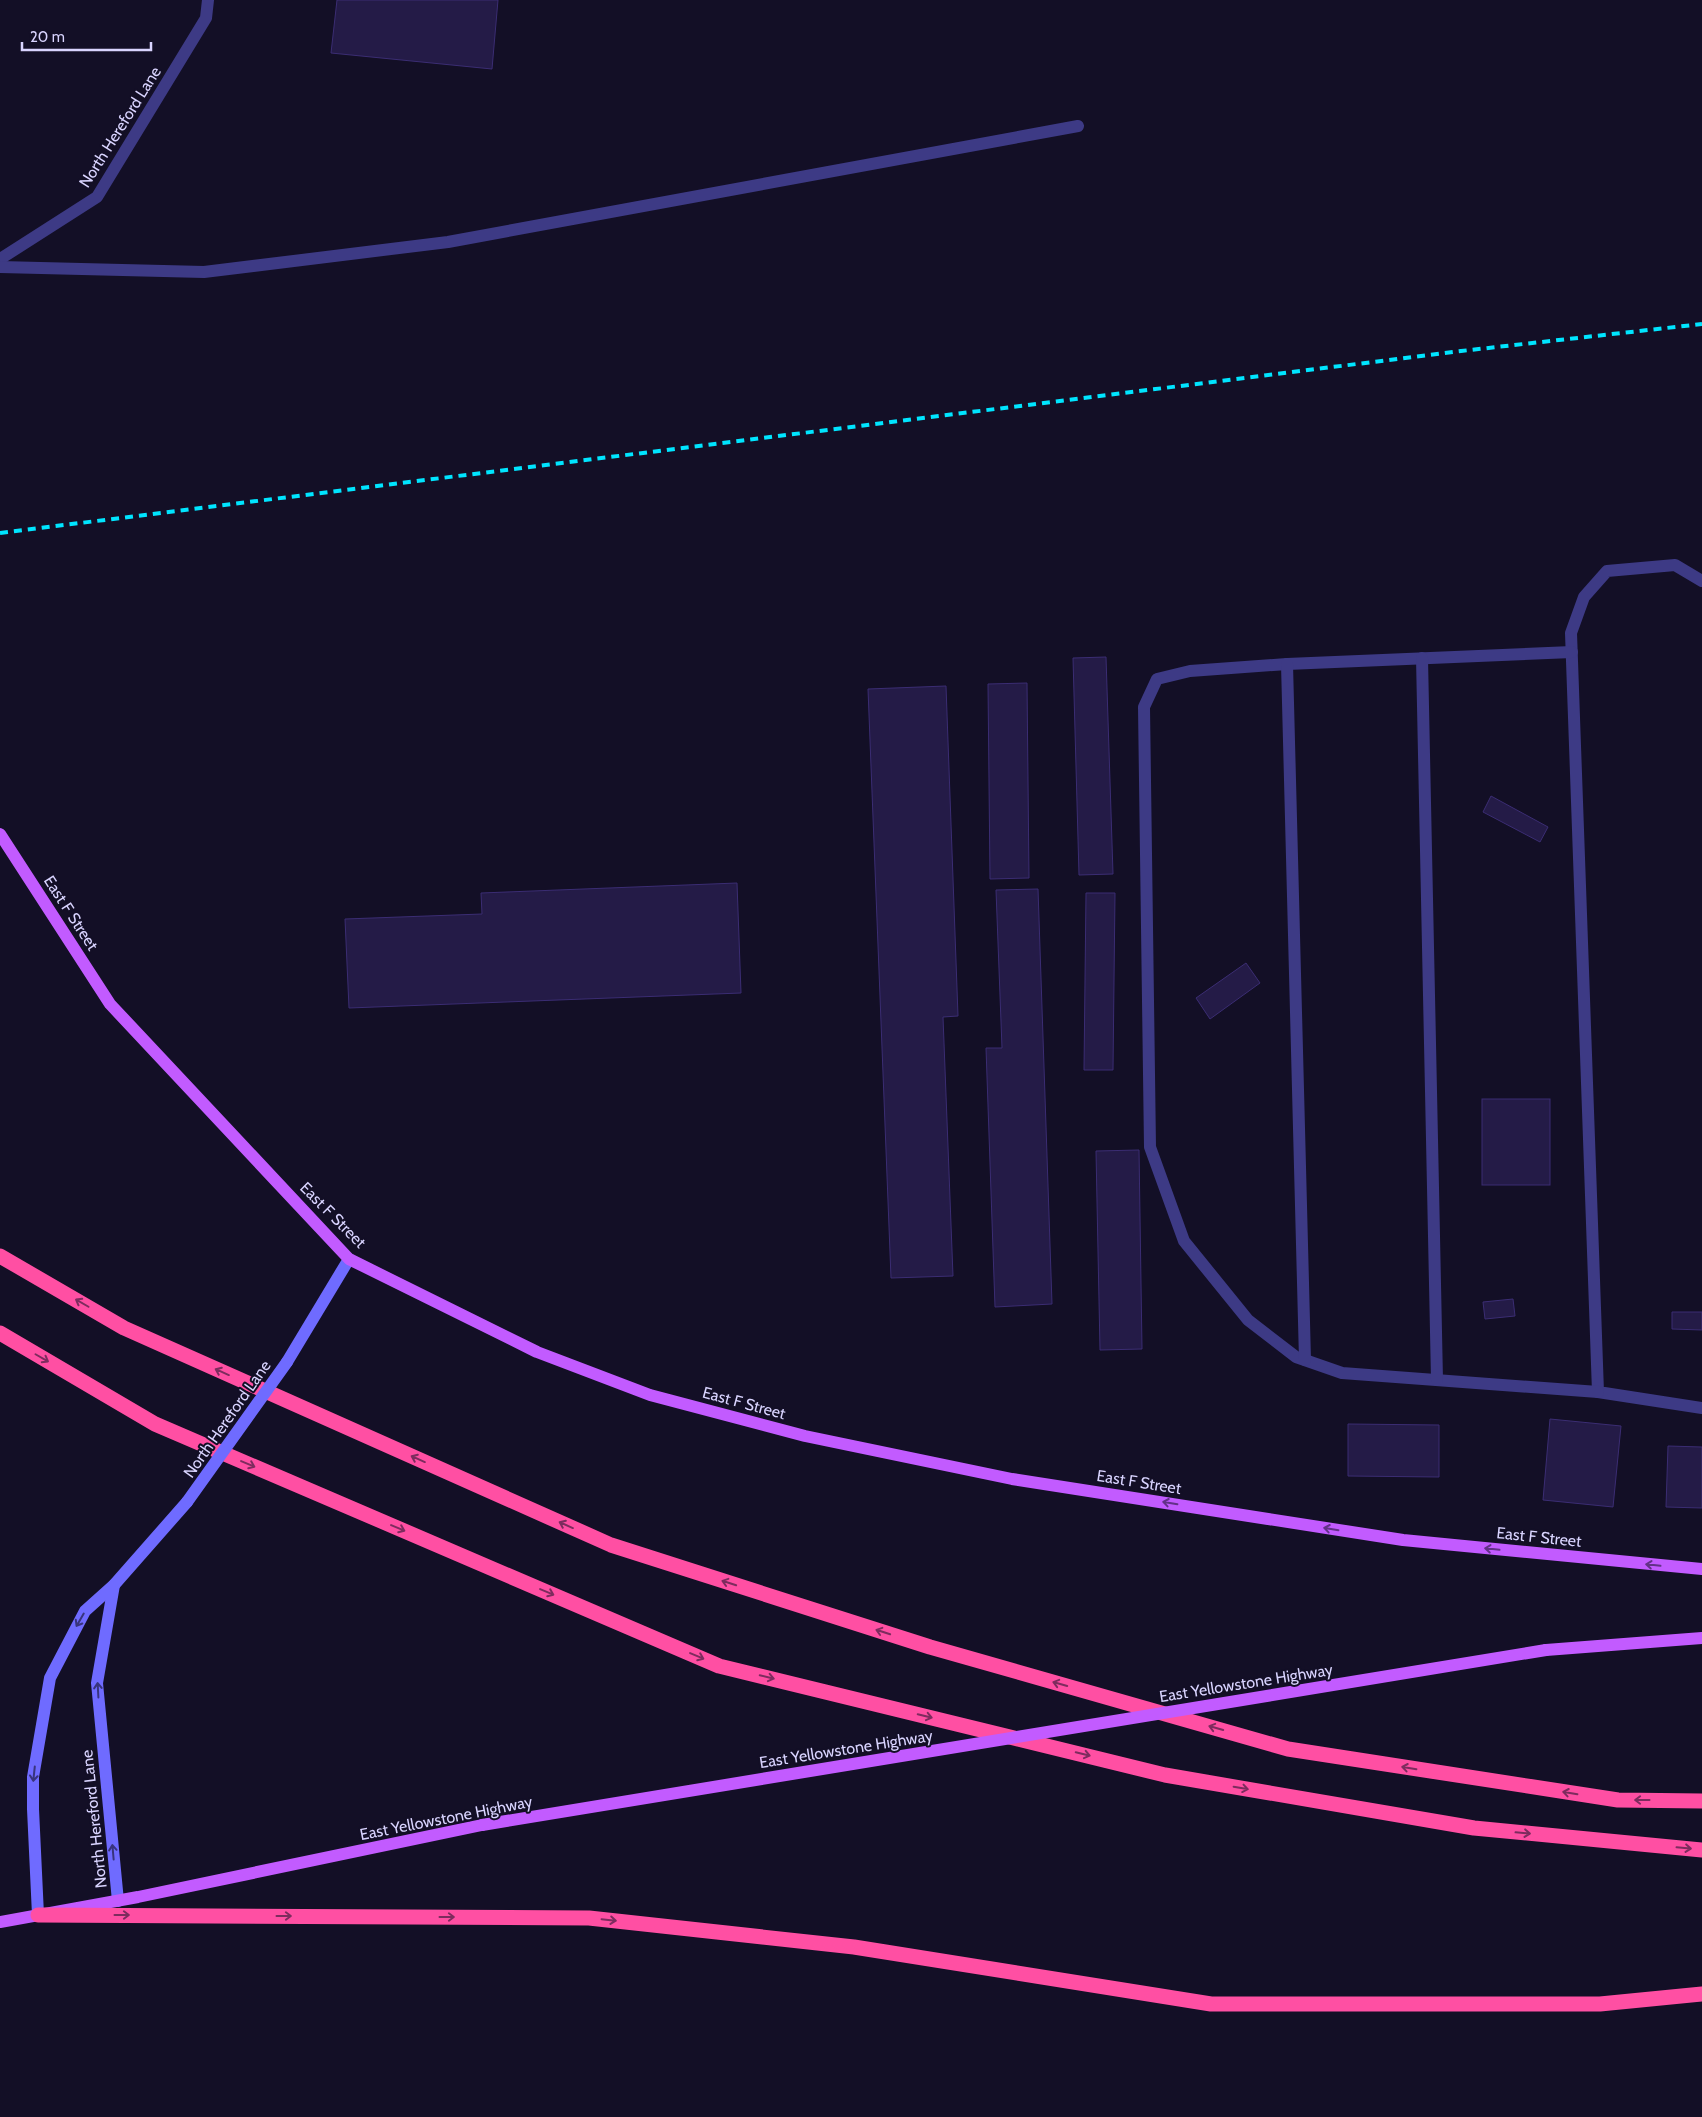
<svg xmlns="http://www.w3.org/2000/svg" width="1702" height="2117" font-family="Cabin,sans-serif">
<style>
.building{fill:#241b47;stroke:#3b2d73}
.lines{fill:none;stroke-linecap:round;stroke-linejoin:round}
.service{stroke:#3d3a85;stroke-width:12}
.minor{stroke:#3d3a85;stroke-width:12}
.secondary{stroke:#6f6bff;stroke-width:12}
.primary{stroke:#c25bff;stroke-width:12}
.motorway{stroke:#ff4fa3;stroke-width:15}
.rail{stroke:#00e5ff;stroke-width:4;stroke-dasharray:8 6;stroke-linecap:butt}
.secondary-bridge{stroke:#6f6bff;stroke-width:12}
.primary-bridge{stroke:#c25bff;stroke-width:12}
.oneway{stroke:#7d2c5e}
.oneway2{stroke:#623188}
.oneway3{stroke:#38347d}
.labels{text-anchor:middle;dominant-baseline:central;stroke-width:4;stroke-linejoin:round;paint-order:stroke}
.street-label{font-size:16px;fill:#d9d4ff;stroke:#130f26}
</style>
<rect width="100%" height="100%" fill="#130f26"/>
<g class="building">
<polygon points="337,0 498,0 492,69 331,53"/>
<polygon points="1106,657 1113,874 1079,875 1073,658"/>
<polygon points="1027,683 1029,878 990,879 988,684"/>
<polygon points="946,686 958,1016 943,1017 953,1276 891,1278 868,689"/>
<polygon points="1491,796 1548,827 1540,842 1483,812"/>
<polygon points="737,883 741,993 349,1008 345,919 482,914 481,893"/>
<polygon points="1038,889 1052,1304 995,1307 986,1048 1002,1048 996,890"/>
<polygon points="1086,893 1115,893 1113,1070 1084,1070"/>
<polygon points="1246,963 1260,983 1210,1019 1196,998"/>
<rect x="1482" y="1099" width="68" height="86"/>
<polygon points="1139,1150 1142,1349 1100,1350 1096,1151"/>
<polygon points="1513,1299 1515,1316 1485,1319 1483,1302"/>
<polygon points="1672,1312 1702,1312 1702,1330 1672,1329"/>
<polygon points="1550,1419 1621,1426 1613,1507 1543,1500"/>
<polygon points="1348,1424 1439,1425 1439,1477 1348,1476"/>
<polygon points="1668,1446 1702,1447 1702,1508 1666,1507"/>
</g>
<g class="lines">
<g class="service">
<polyline points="1702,581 1675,565 1607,571 1584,597 1571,633 1598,1392 1702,1408"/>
<polyline points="1572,652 1287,664 1190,671 1157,679 1144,707 1150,1147 1184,1241 1248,1320 1296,1357 1342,1373 1598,1392"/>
<polyline points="1422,658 1437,1380"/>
<polyline points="1287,664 1305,1360"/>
</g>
<g class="minor">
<polyline points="0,259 97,197 206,18 208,0"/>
<polyline points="0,267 204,272 448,242 1078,126"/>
</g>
<g class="secondary">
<polyline points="287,1362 349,1259"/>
<polyline points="114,1585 97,1683 118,1901"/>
<polyline points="38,1915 33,1809 33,1777 50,1678 85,1611 114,1585 187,1502"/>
</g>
<g class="primary">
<polyline points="0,834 110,1004 349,1259 537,1352 650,1395 805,1436 1012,1479 1403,1540 1702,1569"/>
<polyline points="1546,1650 1702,1638"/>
<polyline points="0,1922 138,1897 482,1825"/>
</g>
<g class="motorway">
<polyline points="0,1256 124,1328 611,1545 930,1647 1288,1749 1618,1800 1702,1801"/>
<polyline points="0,1333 155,1424 719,1666 1165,1775 1474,1828 1702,1850"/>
<polyline points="38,1915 589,1918 854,1947 1211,2004 1600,2004 1702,1994"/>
</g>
<polyline class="rail" points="0,533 1461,351 1702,324"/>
<polyline class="secondary-bridge" points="187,1502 287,1362"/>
<polyline class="primary-bridge" points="482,1825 1546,1650"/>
</g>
<defs><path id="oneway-shaft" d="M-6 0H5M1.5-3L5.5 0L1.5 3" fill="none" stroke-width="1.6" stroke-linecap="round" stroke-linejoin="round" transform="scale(1.25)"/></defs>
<g class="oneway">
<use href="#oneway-shaft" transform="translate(82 1303) rotate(-150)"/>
<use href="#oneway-shaft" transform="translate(42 1358) rotate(30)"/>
<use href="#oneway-shaft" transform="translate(222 1372) rotate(-156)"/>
<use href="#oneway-shaft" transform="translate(418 1459) rotate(-156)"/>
<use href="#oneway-shaft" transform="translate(248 1464) rotate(23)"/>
<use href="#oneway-shaft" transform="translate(566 1525) rotate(-156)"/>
<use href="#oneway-shaft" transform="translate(398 1528) rotate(23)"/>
<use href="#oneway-shaft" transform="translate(729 1583) rotate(-162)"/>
<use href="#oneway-shaft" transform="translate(547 1592) rotate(23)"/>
<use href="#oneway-shaft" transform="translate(883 1632) rotate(-162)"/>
<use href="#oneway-shaft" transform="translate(697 1656) rotate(23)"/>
<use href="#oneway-shaft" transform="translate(767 1677) rotate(14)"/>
<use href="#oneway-shaft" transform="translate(1060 1684) rotate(-164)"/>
<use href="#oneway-shaft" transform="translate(925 1716) rotate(14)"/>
<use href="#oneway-shaft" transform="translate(1216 1728) rotate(-164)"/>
<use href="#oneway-shaft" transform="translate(1083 1754) rotate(14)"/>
<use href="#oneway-shaft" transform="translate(1409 1768) rotate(-171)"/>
<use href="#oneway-shaft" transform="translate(1241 1788) rotate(10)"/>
<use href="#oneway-shaft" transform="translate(1570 1793) rotate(-171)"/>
<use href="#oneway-shaft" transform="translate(1642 1800) rotate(-180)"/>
<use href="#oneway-shaft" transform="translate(1523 1833) rotate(5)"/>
<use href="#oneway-shaft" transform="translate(1684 1848) rotate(5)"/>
<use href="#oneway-shaft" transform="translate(122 1915)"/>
<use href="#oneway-shaft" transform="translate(284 1916)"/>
<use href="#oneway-shaft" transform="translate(447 1917)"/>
<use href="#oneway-shaft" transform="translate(609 1920) rotate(6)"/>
</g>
<g class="oneway2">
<use href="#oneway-shaft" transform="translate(1170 1503) rotate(-171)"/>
<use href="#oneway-shaft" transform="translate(1331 1529) rotate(-171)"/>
<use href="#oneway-shaft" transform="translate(1492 1549) rotate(-174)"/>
<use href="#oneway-shaft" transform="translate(1653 1565) rotate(-174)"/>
</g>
<g class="oneway3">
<use href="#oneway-shaft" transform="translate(80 1620) rotate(120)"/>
<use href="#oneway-shaft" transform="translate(98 1690) rotate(-93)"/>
<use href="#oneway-shaft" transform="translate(34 1774) rotate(96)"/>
<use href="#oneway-shaft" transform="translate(113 1852) rotate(-95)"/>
</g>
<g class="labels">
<g class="street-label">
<text transform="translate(120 127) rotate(-58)">North Hereford Lane</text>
<text transform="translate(71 913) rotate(57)">East F Street</text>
<text transform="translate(333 1215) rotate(45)">East F Street</text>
<text transform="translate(744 1403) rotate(15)">East F Street</text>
<text transform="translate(227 1419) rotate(-55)">North Hereford Lane</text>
<text transform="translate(1139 1482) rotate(9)">East F Street</text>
<text transform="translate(1539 1537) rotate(6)">East F Street</text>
<text transform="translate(1246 1683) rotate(-9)">East Yellowstone Highway</text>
<text transform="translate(846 1749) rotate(-9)">East Yellowstone Highway</text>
<text transform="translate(446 1818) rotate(-11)">East Yellowstone Highway</text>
<text transform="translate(94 1819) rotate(-96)">North Hereford Lane</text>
</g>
</g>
<path d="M22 42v8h129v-8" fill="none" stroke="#d9d4ff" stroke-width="2.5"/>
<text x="30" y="42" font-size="15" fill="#d9d4ff" stroke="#130f26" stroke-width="4" paint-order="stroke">20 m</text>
</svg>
